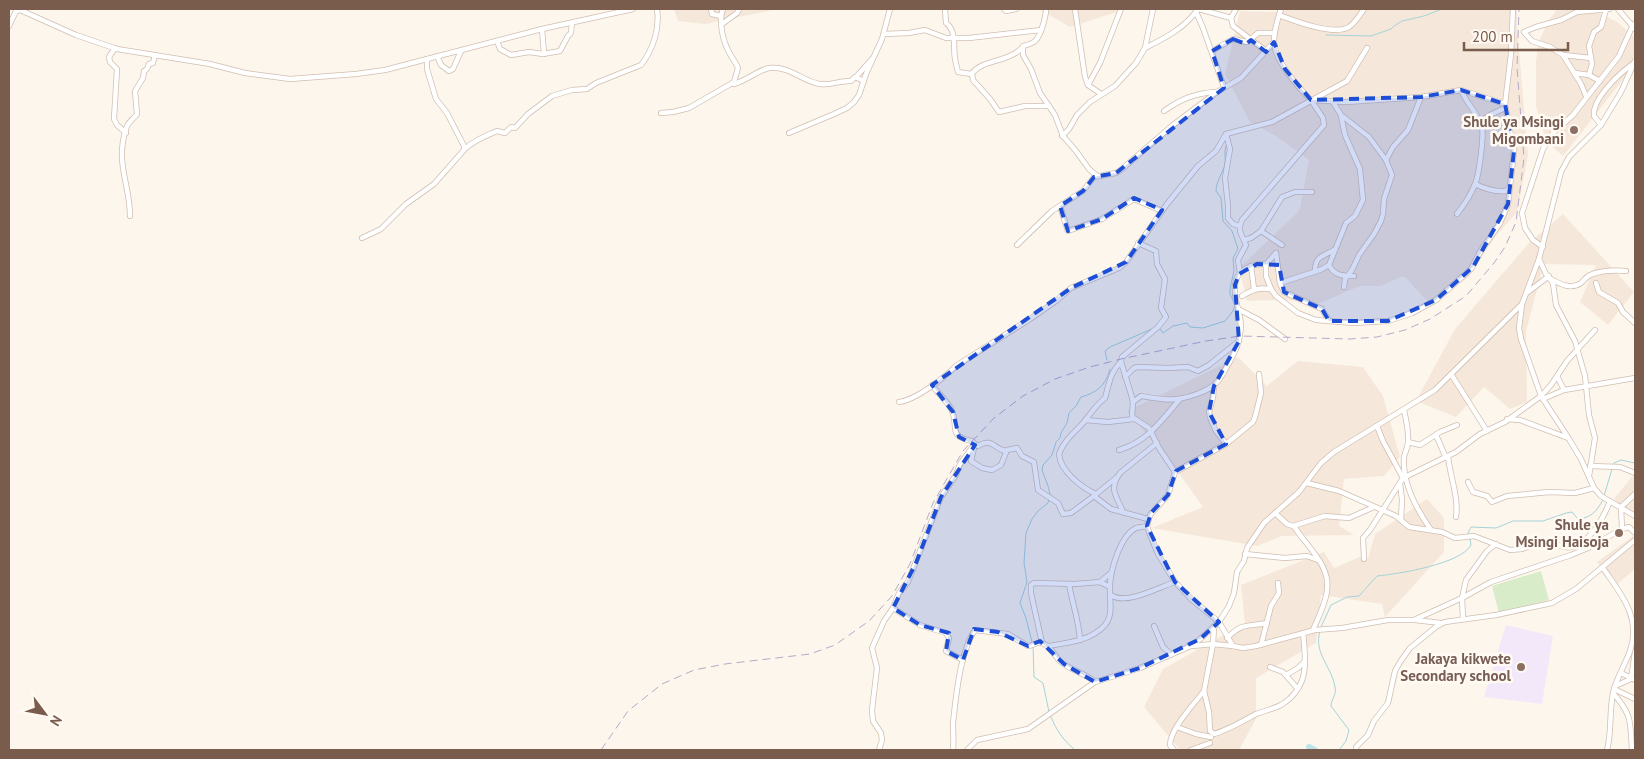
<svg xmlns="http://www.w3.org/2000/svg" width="1644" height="759" font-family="'PT Sans',sans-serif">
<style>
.residential{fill:#f5e8da}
.education{fill:#f3e8fa}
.green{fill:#d8ecc9}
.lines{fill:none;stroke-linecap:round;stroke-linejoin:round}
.stream{stroke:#a5d3da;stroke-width:1}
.river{stroke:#bfe3e8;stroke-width:6}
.minor-casing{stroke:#d1beb0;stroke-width:6}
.minor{stroke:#fff;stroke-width:4.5}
.rail{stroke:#b9a8c9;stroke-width:1;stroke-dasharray:8 5;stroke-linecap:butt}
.marked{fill:#1d4ed8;fill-opacity:0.2;stroke:#1d4ed8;stroke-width:4;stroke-dasharray:10 6;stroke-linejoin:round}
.education-dot{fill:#8d6e63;stroke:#fffaf3;stroke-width:2}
.labels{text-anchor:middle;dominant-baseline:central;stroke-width:5;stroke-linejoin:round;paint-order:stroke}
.education-label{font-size:15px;font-weight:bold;fill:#785e54;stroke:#fffaf3;text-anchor:end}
</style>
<rect width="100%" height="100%" fill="#fdf6ec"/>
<g class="residential">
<polygon points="674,9 777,9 705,24 678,21"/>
<polygon points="1039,9 1117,9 1117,12 1070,27"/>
<polygon points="1278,9 1517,9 1517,26 1528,156 1517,212 1495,237 1469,277 1430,304 1405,277 1400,277 1381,286 1360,286 1320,303 1283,300 1247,301 1239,268 1298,212 1300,208 1309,160 1276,136 1250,122 1225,74 1240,11 1276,12"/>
<polygon points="1557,9 1591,9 1617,22 1635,38 1635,64 1563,156 1546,141 1536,106 1536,61 1539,41 1548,22"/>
<polygon points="1563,214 1634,292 1608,325 1580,302 1596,265 1544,264 1526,331 1527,402 1510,409 1484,387 1456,417 1416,401 1455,329 1529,243"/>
<polygon points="1238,357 1267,386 1298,361 1363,367 1383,396 1400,457 1384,476 1344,479 1339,526 1354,535 1282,536 1257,546 1152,528 1203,507 1178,472 1127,411"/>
<polygon points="1635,473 1635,518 1614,499"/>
<polygon points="1427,499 1444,518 1444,552 1385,617 1382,604 1321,595 1316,643 1256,678 1256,719 1239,750 1180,750 1144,707 1163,669 1245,623 1241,585 1324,552 1334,568 1364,555 1368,559 1375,534"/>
<polygon points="1635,535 1635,569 1615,586 1597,562"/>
</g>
<polygon class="education" points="1506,625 1553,636 1542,704 1484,697"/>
<polygon class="green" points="1541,571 1549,600 1499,613 1492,586"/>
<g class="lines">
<g class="stream">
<polyline points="1326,35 1371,36 1391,29 1394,26 1402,21 1424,16 1442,9"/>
<path d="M1160,329L1163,333L1173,326L1187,323L1190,327L1203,328L1225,321L1233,311L1235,305L1230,294V288L1234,271L1233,258L1238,249L1232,231L1223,221L1221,198L1216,191C1216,181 1223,173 1225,164C1226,155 1223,153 1227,144"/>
<polyline points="1107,360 1105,351 1110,347 1152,329"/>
<polyline points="1613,465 1614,463 1621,460 1635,463"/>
<path d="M1050,494L1048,486L1042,470L1043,465L1052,455L1056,442L1060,438L1061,433L1067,423L1069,413L1076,406L1081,397C1096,393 1106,386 1110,369"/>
<polyline points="1604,496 1612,469"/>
<path d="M1469,535L1468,533L1471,527L1496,528L1513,521H1543L1566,513L1572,512L1578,519C1592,518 1597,510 1603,500"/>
<path d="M1321,627L1331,605L1347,597L1359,596L1377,576C1398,574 1461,564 1471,545L1470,539"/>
<path d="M1320,631C1313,653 1332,667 1335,687C1337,695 1331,699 1331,706L1349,730L1346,741L1339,750"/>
<polyline points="1032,642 1026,618 1020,603 1027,582 1024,563 1026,533 1032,519 1038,511 1048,503 1049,500"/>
<polyline points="1033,646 1034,677 1043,683 1049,712"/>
<path d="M1051,717C1057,731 1063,740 1075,750"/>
</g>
<polyline class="river" points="1309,747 1315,750"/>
<defs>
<g id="minor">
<polyline points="18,9 76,35 117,49 210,64 245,73 290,79 356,74 385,70 542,29 633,9"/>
<polyline points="711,9 712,14 721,16"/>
<path d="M945,9L946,23C957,31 953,48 955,59C956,64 957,68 958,72L971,74"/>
<polyline points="1004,9 1006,11 1016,9"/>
<path d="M1046,9C1046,16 1041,36 1035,41C1032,44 1026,45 1023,46V55L1031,69L1040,93L1055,115L1063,136L1076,151L1089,169L1096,175"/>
<polyline points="1075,9 1085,77 1088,85 1101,94"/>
<polyline points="1199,9 1231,18"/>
<polyline points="1236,9 1231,18 1233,26 1266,51"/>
<path d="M1281,9C1278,18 1274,30 1274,40C1273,59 1298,87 1311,100L1346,102L1421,97L1461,90L1505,104"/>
<polyline points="1618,9 1635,29"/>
<polyline points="1196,12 1203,28 1224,87"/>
<path d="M1279,15C1295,21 1333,36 1349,27C1355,23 1360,15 1364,9"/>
<polyline points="722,24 737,13 739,9"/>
<polyline points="9,26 16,11 20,10"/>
<polyline points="542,29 544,54"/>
<polyline points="884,34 909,33 925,30 946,38 969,38 1041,30"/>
<polyline points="497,41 500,49 511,55 529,52 543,54 560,51 568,36 571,33 572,23"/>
<polyline points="115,48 109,57 110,62 117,69 114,119 117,125 126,133"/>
<path d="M1022,48C1006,63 984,59 972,73L973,80L990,99L999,112L1025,106H1049"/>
<path d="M1145,48C1165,38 1185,28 1198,9"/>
<polyline points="1212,51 1233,39 1247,42 1258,33 1275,33"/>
<polyline points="1563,55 1581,84 1586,96"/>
<polyline points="437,56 441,65 449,71 453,69 461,51"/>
<polyline points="1591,58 1563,55 1550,47 1532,41 1524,32 1536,27 1561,20 1577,12 1609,9"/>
<polyline points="1635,61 1621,92 1601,125 1569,157 1561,172 1539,259 1522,304 1519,328 1521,339 1541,396 1569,439 1581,459 1594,488 1601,496 1635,516"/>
<polyline points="1575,73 1589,75 1600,81"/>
<polyline points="1589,75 1592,64 1589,46 1594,32 1601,27 1606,10"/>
<polyline points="856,77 872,59"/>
<path d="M734,84C746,81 758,70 769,68C791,66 801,81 820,84C830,86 841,80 851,81L855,77L864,81"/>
<polyline points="1088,85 1100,63 1121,9"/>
<polyline points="1333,102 1341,115 1369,137 1386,160 1392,175 1384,199 1383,214 1381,221 1374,234 1359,255 1352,270 1345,279 1344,287"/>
<path d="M1164,111C1181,99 1195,93 1216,92"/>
<path d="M661,113L673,112L689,108L734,82L738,68C736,63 733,59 730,54C723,42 718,21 723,9"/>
<path d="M1341,116L1345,135L1360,169L1363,200L1355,216L1346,223L1329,265C1334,276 1344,276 1354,276"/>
<polyline points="1480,122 1490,115 1505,108"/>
<path d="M1601,125L1594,116C1592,98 1621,72 1634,63"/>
<polyline points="789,133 834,114 847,108 854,102 859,95 866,74 882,39 890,9"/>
<polyline points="1226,134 1230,149 1225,178 1228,205 1228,218 1233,224 1239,226"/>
<polyline points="1062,136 1069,129 1077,115 1090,102 1115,86 1136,63 1145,48 1153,9"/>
<path d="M466,148C476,139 486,136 497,131L505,133L511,127L515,128L528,114L552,96L572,90L587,89L596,83L641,65C653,50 660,28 657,9"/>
<polyline points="1386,160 1393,147 1408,130 1421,97"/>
<path d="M1475,184C1485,189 1495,192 1506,191L1509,188"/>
<polyline points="1060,206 1068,231 1102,219 1134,199 1162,211"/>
<path d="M1457,214C1464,205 1471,195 1475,184C1479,176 1484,136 1482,127C1478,113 1466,103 1461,90"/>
<path d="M130,216C130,183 114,162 127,126C129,121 134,119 137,114L135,91L143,78L144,71L147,69L149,64L153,63L155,55"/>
<polyline points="1261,231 1282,245"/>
<polyline points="362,238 381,229 406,204 434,184 464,150 464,146 447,113 436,99 427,69 427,59"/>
<polyline points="1244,240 1251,238 1261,231 1282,197 1295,192 1312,192"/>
<polyline points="1138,243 1156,251 1157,264 1165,279 1161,308 1166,317 1158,327 1122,357 1121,362 1131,394 1133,402 1132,417 1149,428 1159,448 1175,472 1168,495 1150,515 1147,526 1149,532 1158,554 1175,582 1191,599 1219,622 1233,646 1243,648 1256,646 1315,630 1342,628 1388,620 1415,620 1441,623"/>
<polyline points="1017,245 1052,211 1083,191 1094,177 1116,173 1122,169 1173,125 1217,92 1241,78 1274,42"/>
<polyline points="1543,247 1533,240 1525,228 1522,213 1543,149 1553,133 1573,115 1619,56 1632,27 1635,23"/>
<polyline points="1276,253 1280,283 1284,292 1322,309 1329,321"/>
<polyline points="1539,259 1546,274 1553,283 1556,305 1575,341 1585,376 1589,415 1595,438 1589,476"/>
<polyline points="1266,264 1266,276 1271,289 1276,296 1298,313 1316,320 1354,323 1388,321 1412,313 1436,300 1471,269 1480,252 1500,223 1508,204 1514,151 1505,104 1511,54 1513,9"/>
<polyline points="1251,266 1254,289"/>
<path d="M1315,271C1315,256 1322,257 1334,250"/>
<path d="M1240,273L1238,260L1246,245C1242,235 1237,231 1242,220L1324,125L1323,118L1311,100"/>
<path d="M1551,279C1560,284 1571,290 1581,283C1584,280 1586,277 1590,275C1602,270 1613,270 1626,271"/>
<polyline points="1280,283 1320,270 1329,265"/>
<polyline points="1596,283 1599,292 1618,303 1623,312 1635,323"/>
<polyline points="1528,292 1549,276"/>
<path d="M1242,296C1252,290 1258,287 1271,289"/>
<polyline points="1238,309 1259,320 1285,339"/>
<polyline points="1451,374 1487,431"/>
<polyline points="1557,376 1564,390"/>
<polyline points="1125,377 1134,368 1138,367 1167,368 1188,367 1198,371 1209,365 1239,341"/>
<polyline points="1214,386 1213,397 1209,412 1210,417 1216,431 1226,444"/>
<polyline points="1543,399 1564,390 1635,378"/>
<path d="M899,402C916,400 944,378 956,366L1030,319L1056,301L1071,288L1119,268L1126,262L1167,204L1198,166L1216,151L1226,134L1272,122L1347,81L1367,48"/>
<path d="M1133,402L1141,396C1164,400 1175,402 1197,394C1205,391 1212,388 1217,382C1222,377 1225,369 1229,363C1236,350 1240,341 1241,327C1241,313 1233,299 1235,285C1236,270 1253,263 1266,264L1276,253"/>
<path d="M1404,410C1406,420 1409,431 1408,442C1408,447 1405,452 1404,457C1402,483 1417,510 1431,530"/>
<polyline points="1507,419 1520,420 1568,438"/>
<polyline points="1085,420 1108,422 1134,419"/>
<polyline points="1377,426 1383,441 1403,478"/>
<polyline points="1436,435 1446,458"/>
<polyline points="1408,442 1420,445 1440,432 1457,425"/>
<path d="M974,443L978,446C992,438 992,447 1005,451"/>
<polyline points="974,448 971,461 982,468 992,470 1001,465 1007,450 1017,448 1022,456 1034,462 1038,490 1058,503 1063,514 1071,513 1094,496 1111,509 1148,519"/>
<path d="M1119,450C1147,442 1162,420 1180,399"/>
<path d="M1448,456C1450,477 1459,497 1456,517"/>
<polyline points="1590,466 1620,467 1635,473"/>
<polyline points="1175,472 1226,444 1253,422 1255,417 1261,393 1259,374"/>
<polyline points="1468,482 1473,492 1487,496 1492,502 1507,496 1549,492 1575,493 1594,488"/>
<path d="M1307,483L1339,491L1396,516L1409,527L1442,532L1455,538L1474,536L1510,550L1522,549L1543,540C1551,541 1557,546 1565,547C1587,550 1604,517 1610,501"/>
<polyline points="1400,483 1402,500 1401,520"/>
<path d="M1096,494C1082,488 1060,471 1059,454C1064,440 1075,432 1084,422C1091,413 1096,405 1105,398C1109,385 1110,372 1121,362"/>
<polyline points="1095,495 1116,478"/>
<path d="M1123,512C1117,496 1108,490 1120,473L1157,443"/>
<polyline points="1275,513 1287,524 1293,526 1325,516 1349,518 1374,507"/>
<path d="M1294,526C1305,545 1331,565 1327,590C1326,603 1318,618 1313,630"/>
<polyline points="1622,529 1621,507 1635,494"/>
<polyline points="1245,554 1285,558 1307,556 1318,560"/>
<polyline points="1364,559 1363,538 1370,530 1403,478 1456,452 1480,434 1505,422 1541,396 1551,385 1567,361 1595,330"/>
<path d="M1603,568C1620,593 1642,617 1630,651C1625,665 1616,679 1613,693C1609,712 1612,732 1607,750"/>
<polyline points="1100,582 1112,572"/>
<path d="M1069,584C1072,602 1079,621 1080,640"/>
<path d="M1111,595C1126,606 1159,587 1175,582"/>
<polyline points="893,608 920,625 946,633 949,638 946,651 963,660"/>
<polyline points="1416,619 1462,598 1491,582 1571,555 1588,548 1622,529 1629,527 1635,533"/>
<polyline points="1463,619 1462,598 1466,580 1487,551 1496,544"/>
<polyline points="1154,626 1163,647 1171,654"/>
<path d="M1214,627L1213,644L1204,691L1209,712L1210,731L1214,734C1228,730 1243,721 1256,714C1264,711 1273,709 1281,705C1310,687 1306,661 1303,633"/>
<path d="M1227,638C1243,622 1247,627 1267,623"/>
<polyline points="1042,643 1031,593 1031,585 1034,583 1075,584 1100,582 1110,587"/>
<polyline points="1261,645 1271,606 1279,593 1278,583"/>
<path d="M1048,646C1067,643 1091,641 1105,625C1114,614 1109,600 1110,587C1110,571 1120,536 1136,528C1139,527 1144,527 1147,526"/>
<polyline points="1192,646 1213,644 1233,646"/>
<polyline points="1270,667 1283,672 1297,688"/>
<polyline points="1621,673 1635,680"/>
<polyline points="1286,675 1298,668 1305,661"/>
<polyline points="1615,686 1631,679 1635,652"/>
<polyline points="1614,689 1635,699"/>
<path d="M1613,693C1633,716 1630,722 1632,750"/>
<polyline points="1177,727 1196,734 1211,737"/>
<path d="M879,750L882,740L881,733L873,721L872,710L877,668L872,648L884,621L893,608L899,593L908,582L941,497L956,475L960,464L974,445L972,441C947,436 959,427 952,411C948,401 938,394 932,385"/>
<path d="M953,750C954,741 953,732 953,723C956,696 960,652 975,630L1008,634L1028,646C1033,646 1037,641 1042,643C1050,645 1055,657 1061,662C1072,671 1085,673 1095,682"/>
<polyline points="967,750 977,740 1028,729 1095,682 1140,668 1191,646 1200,639 1219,622 1229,606 1234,593 1237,572 1244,561 1247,548 1264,523 1299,492 1321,463 1334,452 1435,390 1522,304"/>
<path d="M1174,750L1170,745C1170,729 1194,704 1204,691"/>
<polyline points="1191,750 1210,743"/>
<polyline points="1356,750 1356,747 1368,735 1374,721 1388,703 1395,671 1400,662 1410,648 1437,626 1445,622 1496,615 1552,603 1576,589 1635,540"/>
</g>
</defs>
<use href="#minor" class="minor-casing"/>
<use href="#minor" class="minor"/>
<polyline class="rail" points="601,750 628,711 662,684 694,670 725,664 810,654 835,645 869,621 892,596 910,564 933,503 963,451 994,418 1023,396 1055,379 1090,367 1121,359 1206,341 1240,336 1350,339 1377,337 1405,330 1430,319 1466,296 1494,263 1505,247 1516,222 1524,158 1517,68 1519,9"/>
</g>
<path class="marked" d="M1233,39L1246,44L1251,40L1266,52L1274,42L1285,69L1311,100L1421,97L1461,90L1505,104L1514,151L1508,204L1473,267L1436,300L1388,321H1329L1322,309L1284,292L1279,265L1257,264L1239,274L1235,285L1239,341L1214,386L1209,412L1226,444L1176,471L1168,495L1151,513L1147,526L1175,582L1219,622L1200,639L1140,668L1095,682L1064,664L1040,641L1028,646L998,632L974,629L963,660L946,651L949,633L920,625L893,608L916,563L941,497L975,445L959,437L953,412L932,385L1071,288L1126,262L1162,210L1134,198L1102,219L1068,231L1060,206L1083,191L1094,177L1116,173L1224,88L1212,51Z"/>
<g class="education-dot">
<circle cx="1574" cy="130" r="5"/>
<circle cx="1619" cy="533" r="5"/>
<circle cx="1521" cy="667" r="5"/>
</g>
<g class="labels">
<g class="education-label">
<text x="1564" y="121">Shule ya Msingi<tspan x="1564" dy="17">Migombani</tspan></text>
<text x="1609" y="524">Shule ya<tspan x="1609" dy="17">Msingi Haisoja</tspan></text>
<text x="1511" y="658">Jakaya kikwete<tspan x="1511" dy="17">Secondary school</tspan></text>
</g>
</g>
<rect width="1644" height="759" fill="none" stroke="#7a5c4d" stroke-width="20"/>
<g transform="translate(45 714) rotate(122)" stroke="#fffaf3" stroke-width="4" paint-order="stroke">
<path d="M0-4L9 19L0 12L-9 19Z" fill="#7a5c4d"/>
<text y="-8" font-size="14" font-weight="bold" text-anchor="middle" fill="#7a5c4d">N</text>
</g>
<path d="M1464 42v8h104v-8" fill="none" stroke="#7a5c4d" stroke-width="2.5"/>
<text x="1472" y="42" font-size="15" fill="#7a5c4d" stroke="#fffaf3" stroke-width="4" paint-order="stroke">200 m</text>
</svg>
